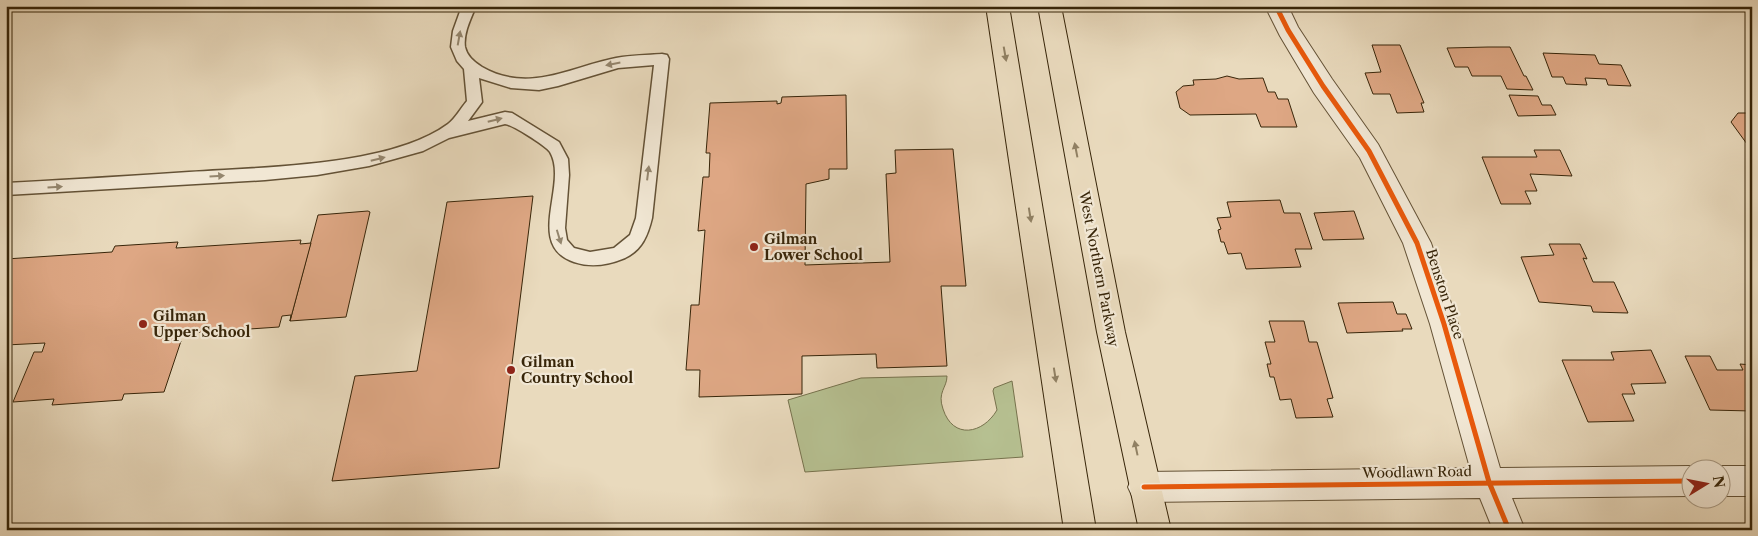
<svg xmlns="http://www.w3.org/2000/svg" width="1758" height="536" font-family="'Libre Caslon Text',serif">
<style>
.green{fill:#b6c091;stroke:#76724d}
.building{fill:#dea784;stroke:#372509}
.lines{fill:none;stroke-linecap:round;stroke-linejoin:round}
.service-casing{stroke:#645236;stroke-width:3}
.minor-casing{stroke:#645236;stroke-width:2}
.primary-casing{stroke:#372509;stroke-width:2}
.service{fill:#f1e7d4;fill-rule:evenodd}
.minor{fill:#f1e7d4;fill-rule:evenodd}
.primary{fill:#e9dabd;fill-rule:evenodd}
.cycleway-casing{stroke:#f1e7d4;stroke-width:8}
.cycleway{stroke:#e8590c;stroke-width:5}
.oneway{fill:#94866e}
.oneway2{fill:#908063}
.poi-dot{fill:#8f2418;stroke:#f1e7d4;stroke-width:2}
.labels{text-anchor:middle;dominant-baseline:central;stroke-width:4.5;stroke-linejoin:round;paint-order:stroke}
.poi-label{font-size:14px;font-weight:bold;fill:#372509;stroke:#f1e7d4;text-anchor:start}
.street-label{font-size:14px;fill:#372509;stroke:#f1e7d4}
</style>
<rect width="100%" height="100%" fill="#e9dabd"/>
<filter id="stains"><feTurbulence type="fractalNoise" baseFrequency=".004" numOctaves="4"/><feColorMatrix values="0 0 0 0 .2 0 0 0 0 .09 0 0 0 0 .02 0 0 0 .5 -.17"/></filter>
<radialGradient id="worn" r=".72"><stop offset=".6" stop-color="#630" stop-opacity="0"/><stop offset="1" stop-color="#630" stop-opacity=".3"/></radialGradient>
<path class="green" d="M947,376C947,388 937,392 943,409C953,440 983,434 997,410L993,391L994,388L1012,381L1023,457L805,472L788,400L861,378Z"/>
<g class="building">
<polygon points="1372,45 1400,45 1424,103 1421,103 1424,112 1397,113 1390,94 1373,94 1365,73 1381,72"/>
<polygon points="1488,47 1510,47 1524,76 1526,76 1533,90 1507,89 1501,76 1472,76 1468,67 1455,67 1447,48"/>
<polygon points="1543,53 1595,55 1599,64 1621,65 1631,86 1608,85 1606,79 1585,78 1587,85 1566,84 1563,77 1552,77"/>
<polygon points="1227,76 1239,79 1263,78 1268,92 1275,92 1278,99 1288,99 1297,127 1261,127 1256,114 1190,115 1180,108 1176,92 1183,86 1194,85 1193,80 1216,79"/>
<polygon points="846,95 847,169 829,169 829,179 806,184 805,265 890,262 886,174 896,173 895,150 953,149 966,286 941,286 947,366 877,368 876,354 802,356 802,394 699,397 700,370 686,370 691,305 699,305 705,230 698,231 703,177 709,177 710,153 706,153 710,103 777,101 777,104 781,103 782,97"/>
<polygon points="1509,95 1538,96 1542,105 1551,105 1556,115 1518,116"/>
<polygon points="1738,113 1752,113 1752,144 1747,144 1731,122"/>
<polygon points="1534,150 1560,150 1572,176 1530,174 1537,191 1525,191 1531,204 1501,204 1482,157 1537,157"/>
<polygon points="533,196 499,468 332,481 355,376 417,371 447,202"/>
<polygon points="1280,200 1284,213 1300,213 1312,249 1295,249 1301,267 1246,269 1241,253 1228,254 1224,242 1221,242 1218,230 1221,229 1217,218 1231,217 1227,202"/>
<polygon points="368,211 370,212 346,317 290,321 318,215"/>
<polygon points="1354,211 1364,239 1323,240 1314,213"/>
<polygon points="301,240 300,244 311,243 290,321 291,315 282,316 279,327 176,334 173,341 181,341 164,392 124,394 122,400 52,405 54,399 13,402 34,352 42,352 45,343 6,345 6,259 112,252 115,246 178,242 176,248"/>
<polygon points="1549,244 1580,244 1587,259 1583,258 1593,282 1614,282 1628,313 1593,312 1591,306 1539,302 1521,257 1554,255"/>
<polygon points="1393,302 1397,314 1406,314 1412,329 1402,329 1403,331 1347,333 1338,303"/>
<polygon points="1269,321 1304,321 1309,342 1317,342 1333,398 1327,399 1333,417 1296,418 1291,399 1280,400 1274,377 1270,377 1267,364 1271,364 1265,342 1275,342"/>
<polygon points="1651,350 1666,383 1631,384 1635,394 1622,394 1634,421 1588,422 1562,360 1614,360 1611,352"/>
<polygon points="1685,356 1710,356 1717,370 1743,370 1740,364 1752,365 1752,411 1710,410"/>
</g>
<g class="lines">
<defs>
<path id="service" d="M462,6H476C471,18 463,34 465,47C467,56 474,62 482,67C529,94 570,67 616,58C631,55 647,55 662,54L667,55L669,59L652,218C648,235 642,250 625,258C608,265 592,268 574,262C524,245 569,184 550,152C546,146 513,125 505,124L449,138L423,151L369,166L317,175L265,180L6,195V183C67,180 128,176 189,172C260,167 390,167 448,124C455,119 461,108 467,101L464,69L457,61L451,47L453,31ZM654,65L636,218L630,235L614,248L590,252L574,248L567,240L565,228L569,175L568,159L559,142L512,113L505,112L468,121L482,102L479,78L511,88L539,90L558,86L618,68Z"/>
<g id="minor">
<polygon points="1265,6 1288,6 1298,27 1332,79 1378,144 1431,243 1458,324 1500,468 1690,466 1697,468 1690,468 1690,496 1512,498 1525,530 1493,530 1480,498 1144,502 1133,498 1128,487 1133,476 1144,472 1470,468 1430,324 1403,243 1360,158 1314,93 1280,36"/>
<polygon points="1720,466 1752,466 1752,496 1720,496 1720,468 1713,468"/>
</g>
<g id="primary">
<polygon points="986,6 1009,6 1096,530 1064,530"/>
<polygon points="1038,6 1061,6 1125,332 1171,530 1139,530 1097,332"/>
</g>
</defs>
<use href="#service" class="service-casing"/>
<use href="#minor" class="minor-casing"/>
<use href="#primary" class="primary-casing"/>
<use href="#service" class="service"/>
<use href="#minor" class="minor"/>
<use href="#primary" class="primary"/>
<defs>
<g id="cycleway">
<polyline points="1276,6 1288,30 1323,86 1369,151 1417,243 1444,324 1489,482 1509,530"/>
<polyline points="1144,487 1690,481"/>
</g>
</defs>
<use href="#cycleway" class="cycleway-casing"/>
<use href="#cycleway" class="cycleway"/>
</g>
<defs><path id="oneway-solid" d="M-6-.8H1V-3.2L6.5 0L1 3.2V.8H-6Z" transform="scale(1.25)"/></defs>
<g class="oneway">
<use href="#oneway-solid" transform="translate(459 38) rotate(-80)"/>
<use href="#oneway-solid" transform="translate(613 64) rotate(169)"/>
<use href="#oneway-solid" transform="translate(495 120) rotate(-14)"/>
<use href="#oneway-solid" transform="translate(378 159) rotate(-14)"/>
<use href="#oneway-solid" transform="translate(648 173) rotate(-83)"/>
<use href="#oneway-solid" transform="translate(217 176) rotate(-4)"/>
<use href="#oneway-solid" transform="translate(55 187) rotate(-4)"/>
<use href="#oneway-solid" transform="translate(559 237) rotate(73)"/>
</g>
<g class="oneway2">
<use href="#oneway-solid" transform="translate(1005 54) rotate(80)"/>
<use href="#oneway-solid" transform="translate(1076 150) rotate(-101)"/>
<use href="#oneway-solid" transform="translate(1030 215) rotate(81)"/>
<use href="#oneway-solid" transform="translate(1055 375) rotate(81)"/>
<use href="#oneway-solid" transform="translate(1136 448) rotate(-102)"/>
</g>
<g class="poi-dot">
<circle cx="754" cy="247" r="5"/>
<circle cx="143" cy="324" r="5"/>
<circle cx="511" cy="370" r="5"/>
</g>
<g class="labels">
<g class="poi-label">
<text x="764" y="239">Gilman<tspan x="764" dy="16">Lower School</tspan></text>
<text x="153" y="316">Gilman<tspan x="153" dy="16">Upper School</tspan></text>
<text x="521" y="362">Gilman<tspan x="521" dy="16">Country School</tspan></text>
</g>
<g class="street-label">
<text transform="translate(1099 269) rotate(79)">West Northern Parkway</text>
<text transform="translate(1445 294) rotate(72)">Benston Place</text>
<text transform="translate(1417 472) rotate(-1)">Woodlawn Road</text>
</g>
</g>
<rect width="1758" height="536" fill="none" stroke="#e9dabd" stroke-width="25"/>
<rect x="8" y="8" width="1743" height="521" fill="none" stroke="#372509" stroke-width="2.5"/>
<rect x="12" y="12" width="1733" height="511" fill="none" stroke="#372509"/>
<g transform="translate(1706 484) rotate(80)"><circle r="24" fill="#f1e7d4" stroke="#a79983"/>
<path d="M0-4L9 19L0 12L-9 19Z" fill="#8f2418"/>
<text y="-8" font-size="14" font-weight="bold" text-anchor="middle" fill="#372509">N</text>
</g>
<rect width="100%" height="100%" filter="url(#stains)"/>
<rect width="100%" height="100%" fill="url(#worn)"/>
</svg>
